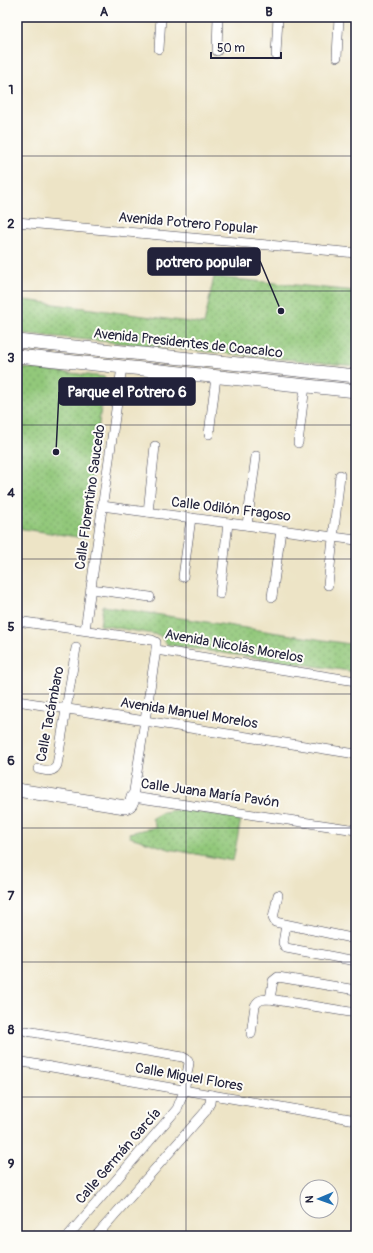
<svg xmlns="http://www.w3.org/2000/svg" width="373" height="1253" font-family="Pangolin,sans-serif">
<style>
.park{fill:url(#park-dots);stroke:#5a755a}
.lines{fill:none;stroke-linecap:round;stroke-linejoin:round}
.street-casing{stroke:#403f50;stroke-width:10}
.secondary-casing{stroke:#403f50;stroke-width:14}
.street{stroke:#fff;stroke-width:9}
.secondary{stroke:#fff;stroke-width:13}
.grid{fill:none;stroke:#22223b;stroke-width:1;stroke-opacity:0.55}
.labels{text-anchor:middle;dominant-baseline:central;stroke-width:4;stroke-linejoin:round;paint-order:stroke}
.street-label{font-size:14px;fill:#22223b;stroke:#fdfcf7}
.leader{fill:none;stroke:#22223b;stroke-width:1.5}
.callout-dot{fill:#22223b;stroke:#fdfcf7;stroke-width:1.5}
.callout{fill:#22223b;stroke:#22223b;stroke-width:1.5}
.callout-label{font-size:15px;text-anchor:middle;font-weight:bold;fill:#fff}
.neatline{fill:none;stroke:#22223b;stroke-width:1.5}
.grid-label{font-size:13px;text-anchor:middle;font-weight:bold;fill:#22223b}
</style>
<defs>
<pattern id="park-dots" width="8" height="8" patternUnits="userSpaceOnUse"><rect width="8" height="8" fill="#92c87a"/><path d="M2 2h.1M6 6h.1" fill="none" stroke="#77a265" stroke-width="1.8" stroke-linecap="round"/></pattern>
</defs>
<rect width="100%" height="100%" fill="#fdfcf7"/>
<filter id="ink" filterUnits="userSpaceOnUse"><feTurbulence type="fractalNoise" baseFrequency=".025" numOctaves="2"/><feDisplacementMap in="SourceGraphic" scale="8" xChannelSelector="R" yChannelSelector="G"/><feConvolveMatrix kernelMatrix="1 2 1 2 8 2 1 2 1" color-interpolation-filters="sRGB"/></filter>
<filter id="wash" filterUnits="userSpaceOnUse"><feTurbulence type="fractalNoise" baseFrequency=".012" numOctaves="4" result="noise"/><feDisplacementMap in="SourceGraphic" scale="16" xChannelSelector="R" yChannelSelector="G"/><feGaussianBlur stdDeviation="0.9" result="paint"/><feColorMatrix in="noise" values="0 0 0 0 0 0 0 0 0 0 0 0 0 0 0 0 0 1.4 0 .05"/><feComposite in="paint" operator="in"/></filter>
<g filter="url(#wash)">
<rect width="100%" height="100%" fill="#ede4c6"/>
<g class="park">
<polygon points="214,277 356,291 356,366 17,333 17,299 204,324"/>
<polygon points="17,367 105,377 84,538 17,528"/>
<polygon points="103,606 356,645 356,672 168,645 159,635 100,625"/>
<polygon points="182,809 241,819 233,861 169,849 130,837 129,833 156,827 152,818 163,812"/>
</g>
</g>
<g filter="url(#ink)">
<g class="lines">
<defs>
<g id="street">
<polyline points="159,49 161,17"/>
<polyline points="217,51 218,17"/>
<polyline points="276,55 278,17"/>
<polyline points="337,57 339,17"/>
<polyline points="17,222 356,253"/>
<polyline points="209,434 216,377"/>
<polyline points="298,443 305,386"/>
<polyline points="102,506 356,540"/>
<polyline points="148,512 155,446"/>
<polyline points="247,525 256,456"/>
<polyline points="183,577 191,518"/>
<polyline points="328,585 340,475"/>
<polyline points="91,589 150,597"/>
<polyline points="220,594 228,523"/>
<polyline points="272,597 281,530"/>
<polyline points="17,621 152,640 156,642 156,650 133,797 356,830"/>
<polyline points="85,630 122,367"/>
<polyline points="156,650 356,681"/>
<polyline points="17,701 356,754"/>
<path d="M38,769C45,770 53,774 57,765L76,648"/>
<polyline points="278,895 273,918 275,922 356,939"/>
<polyline points="286,925 283,943 286,948 356,961"/>
<polyline points="270,999 273,981 278,977 356,990"/>
<polyline points="26,1031 183,1057 188,1060 189,1063 184,1091 177,1109 68,1236"/>
<path d="M251,1034L255,1006C258,999 264,999 270,999L356,1013"/>
<polyline points="17,1061 356,1120"/>
<polyline points="17,1235 21,1236"/>
<polyline points="96,1236 205,1112 210,1103 211,1095"/>
</g>
<g id="secondary">
<polyline points="17,341 356,376"/>
<polyline points="17,356 356,391"/>
<path d="M17,790L125,807C131,806 132,802 133,797"/>
</g>
</defs>
<use href="#street" class="street-casing"/>
<use href="#secondary" class="secondary-casing"/>
<use href="#street" class="street"/>
<use href="#secondary" class="secondary"/>
</g>
</g>
<path class="grid" d="M186,17V1236M17,156H356M17,291H356M17,425H356M17,559H356M17,694H356M17,828H356M17,962H356M17,1097H356"/>
<g class="labels">
<g class="street-label">
<text transform="translate(188 223) rotate(5)">Avenida Potrero Popular</text>
<text transform="translate(188 343) rotate(6)">Avenida Presidentes de Coacalco</text>
<text transform="translate(90 497) rotate(-82)">Calle Florentino Saucedo</text>
<text transform="translate(231 509) rotate(7)">Calle Odilón Fragoso</text>
<text transform="translate(234 646) rotate(10)">Avenida Nicolás Morelos</text>
<text transform="translate(189 713) rotate(9)">Avenida Manuel Morelos</text>
<text transform="translate(50 714) rotate(-79)">Calle Tacámbaro</text>
<text transform="translate(210 793) rotate(8)">Calle Juana María Pavón</text>
<text transform="translate(189 1077) rotate(10)">Calle Miguel Flores</text>
<text transform="translate(118 1156) rotate(-49)">Calle Germán García</text>
</g>
</g>
<path class="leader" d="M281 311L260 261M56 452L59 392"/>
<g class="callout-dot">
<circle cx="281" cy="311" r="4"/>
<circle cx="56" cy="452" r="4"/>
</g>
<g class="callout">
<rect x="148" y="248" width="112" height="27" rx="4"/>
<rect x="59" y="378" width="136" height="27" rx="4"/>
</g>
<g class="callout-label">
<text x="204" y="267">potrero popular</text>
<text x="127" y="397">Parque el Potrero 6</text>
</g>
<rect width="373" height="1253" fill="none" stroke="#fdfcf7" stroke-width="44"/>
<g transform="translate(319 1199) rotate(268)"><circle r="19" fill="#fdfcf7" stroke="#a5a5ac"/>
<path d="M0-3L7 15L0 10L-7 15Z" fill="#1f6fb2"/>
<text y="-6" font-size="11" font-weight="bold" text-anchor="middle" fill="#22223b">N</text>
</g>
<path d="M211 52v6h70v-6" fill="none" stroke="#22223b" stroke-width="2"/>
<text x="217" y="52" font-size="12" fill="#22223b" stroke="#fdfcf7" stroke-width="3" paint-order="stroke">50 m</text>
<rect x="22" y="22" width="329" height="1209" class="neatline"/>
<g class="grid-label">
<text x="104" y="16">A</text>
<text x="269" y="16">B</text>
<text x="11" y="94">1</text>
<text x="11" y="228">2</text>
<text x="11" y="362">3</text>
<text x="11" y="497">4</text>
<text x="11" y="631">5</text>
<text x="11" y="765">6</text>
<text x="11" y="900">7</text>
<text x="11" y="1034">8</text>
<text x="11" y="1168">9</text>
</g>
</svg>
